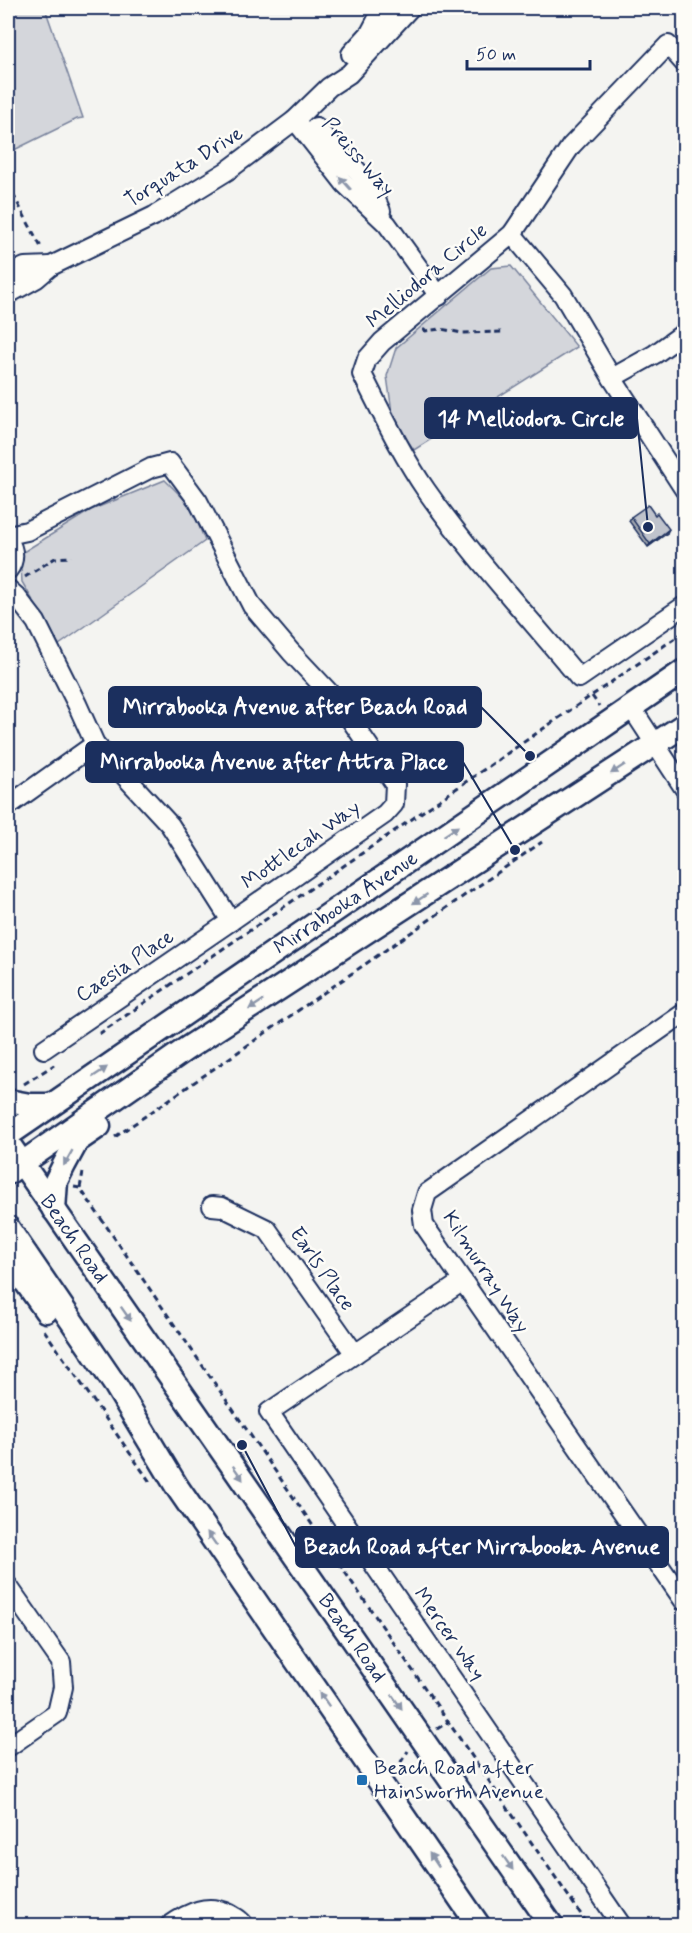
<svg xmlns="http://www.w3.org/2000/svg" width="692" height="1933" font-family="Mynerve,sans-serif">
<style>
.green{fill:#d4d6db;stroke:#78829c;stroke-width:1.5}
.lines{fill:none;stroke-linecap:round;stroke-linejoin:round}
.minor-casing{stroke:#1b2f5e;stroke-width:22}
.major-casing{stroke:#1b2f5e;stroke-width:27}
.path{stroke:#1b2f5e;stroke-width:3;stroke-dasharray:6 4.5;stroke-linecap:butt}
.minor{stroke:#fdfcf7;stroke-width:18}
.major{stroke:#fdfcf7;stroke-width:22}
.wall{fill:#a4a8af;stroke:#1b2f5e;stroke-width:1.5}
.shaded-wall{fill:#86888f;stroke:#1b2f5e;stroke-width:1.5}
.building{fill:#bfc3cc;stroke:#1b2f5e;stroke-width:1.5}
.oneway{fill:#8c96aa}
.poi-dot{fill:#1f6fb2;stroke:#fdfcf7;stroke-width:2}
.labels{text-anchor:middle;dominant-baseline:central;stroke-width:5;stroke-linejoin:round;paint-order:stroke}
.street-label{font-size:21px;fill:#1b2f5e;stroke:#fdfcf7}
.poi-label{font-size:21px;fill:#1b2f5e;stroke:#fdfcf7;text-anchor:start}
.leader{fill:none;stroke:#1b2f5e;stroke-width:2}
.callout-dot{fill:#1b2f5e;stroke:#fdfcf7;stroke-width:2}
.callout{fill:#1b2f5e;stroke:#1b2f5e;stroke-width:2}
.callout-label{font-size:22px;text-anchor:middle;font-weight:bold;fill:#fff}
</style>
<rect width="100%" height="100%" fill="#f4f4f1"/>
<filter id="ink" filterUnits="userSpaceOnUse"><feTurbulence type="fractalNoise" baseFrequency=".0167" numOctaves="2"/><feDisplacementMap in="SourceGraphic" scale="12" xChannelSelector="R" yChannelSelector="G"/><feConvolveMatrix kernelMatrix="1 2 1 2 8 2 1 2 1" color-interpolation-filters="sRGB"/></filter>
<g filter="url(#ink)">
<g class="green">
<polygon points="8,8 47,8 46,11 83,118 77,119 8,153"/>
<polygon points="511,266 577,347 414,450 393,419 387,376 396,348 491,268"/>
<polygon points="165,480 191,506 205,541 59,645 22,582 20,554 91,510"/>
</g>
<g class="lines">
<defs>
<g id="minor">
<polyline points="351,54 370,33 379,16 389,8"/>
<path d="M684,63L668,45L571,146L512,234L382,342L367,359L362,374C382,413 401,454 426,490C472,556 528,616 579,678L684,606"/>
<polyline points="295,120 345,184 387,224 439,296"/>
<path d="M316,127C329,144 346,157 359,173C369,184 375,198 381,211"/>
<polyline points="512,234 563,295 612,378 684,489"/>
<polyline points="8,275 25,267 51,266"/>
<polyline points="8,294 37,278 51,266 154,216 227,171 295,120 329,87 349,74 410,8"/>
<polyline points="612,378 655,354 684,333"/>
<polyline points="8,535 27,531 151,468 170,463 198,501 252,606 291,652 339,703 395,784 394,804 385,814 231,921 170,825 95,744 77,704 36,622 16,596 8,589"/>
<path d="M8,540C15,550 15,561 8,570"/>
<polyline points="631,707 684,788"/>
<polyline points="8,806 95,744"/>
<polyline points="684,1013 427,1193 422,1210 424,1225 684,1601"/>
<polyline points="44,1049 231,921"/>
<polyline points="212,1206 222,1207 267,1229 355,1354"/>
<polyline points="463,1281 269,1412 622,1926"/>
<polyline points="8,1586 61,1662 63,1687 57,1713 8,1747"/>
<path d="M169,1926C189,1912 207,1903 230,1914C237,1918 241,1920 245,1926"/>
</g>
<g id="major">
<polyline points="8,1101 30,1105 51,1105"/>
<polyline points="8,1135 684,671"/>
<polyline points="8,1143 552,1926"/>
<polyline points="8,1173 186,1049 684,725"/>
<polyline points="54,1210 56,1181 64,1165 77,1141 99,1126"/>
<polyline points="8,1228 116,1386 177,1487 479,1926"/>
<polyline points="8,1257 46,1311"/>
</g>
</defs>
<use href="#minor" class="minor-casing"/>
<use href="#major" class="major-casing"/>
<g class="path">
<polyline points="8,185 42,249"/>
<polyline points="423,329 425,331 441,329 462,333 504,332"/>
<polyline points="25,577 55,558 72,557"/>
<polyline points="592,696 599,706"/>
<polyline points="99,1034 684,632"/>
<polyline points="24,1084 54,1065"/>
<polyline points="115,1137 542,842"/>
<polyline points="74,1187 80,1188 589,1926"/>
<polyline points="80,1188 83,1172"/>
<polyline points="44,1330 150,1482"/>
<polyline points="437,1729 448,1722"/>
<polyline points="395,1771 408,1751"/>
</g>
<use href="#minor" class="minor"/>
<use href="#major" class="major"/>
</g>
<polygon class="wall" points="655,515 667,533 648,547 629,521 631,517"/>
<polygon class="shaded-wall" points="669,529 667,533 648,547 650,544"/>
<polygon class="building" points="648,505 655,515 657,513 669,529 650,544 631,517"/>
<defs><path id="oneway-solid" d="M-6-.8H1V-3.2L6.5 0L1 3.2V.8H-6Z" transform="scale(1.5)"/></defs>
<g class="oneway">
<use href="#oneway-solid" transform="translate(345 183) rotate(-132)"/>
<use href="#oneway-solid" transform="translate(618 769) rotate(147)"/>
<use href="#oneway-solid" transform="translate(451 831) rotate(-34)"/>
<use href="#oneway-solid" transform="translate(420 899) rotate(147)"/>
<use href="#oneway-solid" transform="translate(256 1005) rotate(147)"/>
<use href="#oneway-solid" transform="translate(100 1072) rotate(-34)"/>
<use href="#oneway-solid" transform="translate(68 1158) rotate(120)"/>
<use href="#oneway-solid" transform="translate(126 1314) rotate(55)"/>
<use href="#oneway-solid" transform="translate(238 1473) rotate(55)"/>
<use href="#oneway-solid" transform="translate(212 1539) rotate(-125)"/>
<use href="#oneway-solid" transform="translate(324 1699) rotate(-125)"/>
<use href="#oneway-solid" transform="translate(397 1702) rotate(55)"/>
<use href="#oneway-solid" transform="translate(434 1860) rotate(-124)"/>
<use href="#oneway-solid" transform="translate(508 1863) rotate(55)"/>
</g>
</g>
<rect class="poi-dot" x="356" y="1774" width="12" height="12" rx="3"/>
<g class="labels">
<g class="street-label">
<text transform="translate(358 157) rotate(49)">Preiss Way</text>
<text transform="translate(184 167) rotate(-32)">Torquata Drive</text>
<text transform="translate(427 276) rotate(-40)">Melliodora Circle</text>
<text transform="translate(301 845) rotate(-35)">Mottlecah Way</text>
<text transform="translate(346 903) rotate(-34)">Mirrabooka Avenue</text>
<text transform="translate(125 966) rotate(-34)">Caesia Place</text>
<text transform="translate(74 1239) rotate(55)">Beach Road</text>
<text transform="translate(322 1269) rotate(55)">Earls Place</text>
<text transform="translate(486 1272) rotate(57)">Kilmurray Way</text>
<text transform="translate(449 1634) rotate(55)">Mercer Way</text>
<text transform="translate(352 1638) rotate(55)">Beach Road</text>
</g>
<g class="poi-label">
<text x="374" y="1768">Beach Road after<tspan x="374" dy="24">Hainsworth Avenue</tspan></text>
</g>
</g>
<path class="leader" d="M648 527L637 418M530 756L481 707M515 850L463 762M242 1445L296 1547"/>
<g class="callout-dot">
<circle cx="648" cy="527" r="6"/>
<circle cx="530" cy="756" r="6"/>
<circle cx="515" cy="850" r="6"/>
<circle cx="242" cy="1445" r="6"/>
</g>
<g class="callout">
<rect x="425" y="398" width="212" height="40" rx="6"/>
<rect x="109" y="687" width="372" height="40" rx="6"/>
<rect x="86" y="742" width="377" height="40" rx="6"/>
<rect x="296" y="1527" width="372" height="40" rx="6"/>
</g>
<g class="callout-label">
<text x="531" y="426">14 Melliodora Circle</text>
<text x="295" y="714">Mirrabooka Avenue after Beach Road</text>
<text x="274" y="769">Mirrabooka Avenue after Attra Place</text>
<text x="482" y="1554">Beach Road after Mirrabooka Avenue</text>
</g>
<rect width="692" height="1933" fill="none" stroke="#fdfcf7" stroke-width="30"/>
<rect x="15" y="15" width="662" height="1903" fill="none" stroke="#1b2f5e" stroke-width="2" filter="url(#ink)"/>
<path d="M467 60v9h123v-9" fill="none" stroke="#1b2f5e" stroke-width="3"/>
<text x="476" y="60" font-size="18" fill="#1b2f5e" stroke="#fdfcf7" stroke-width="4.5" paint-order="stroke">50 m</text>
</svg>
